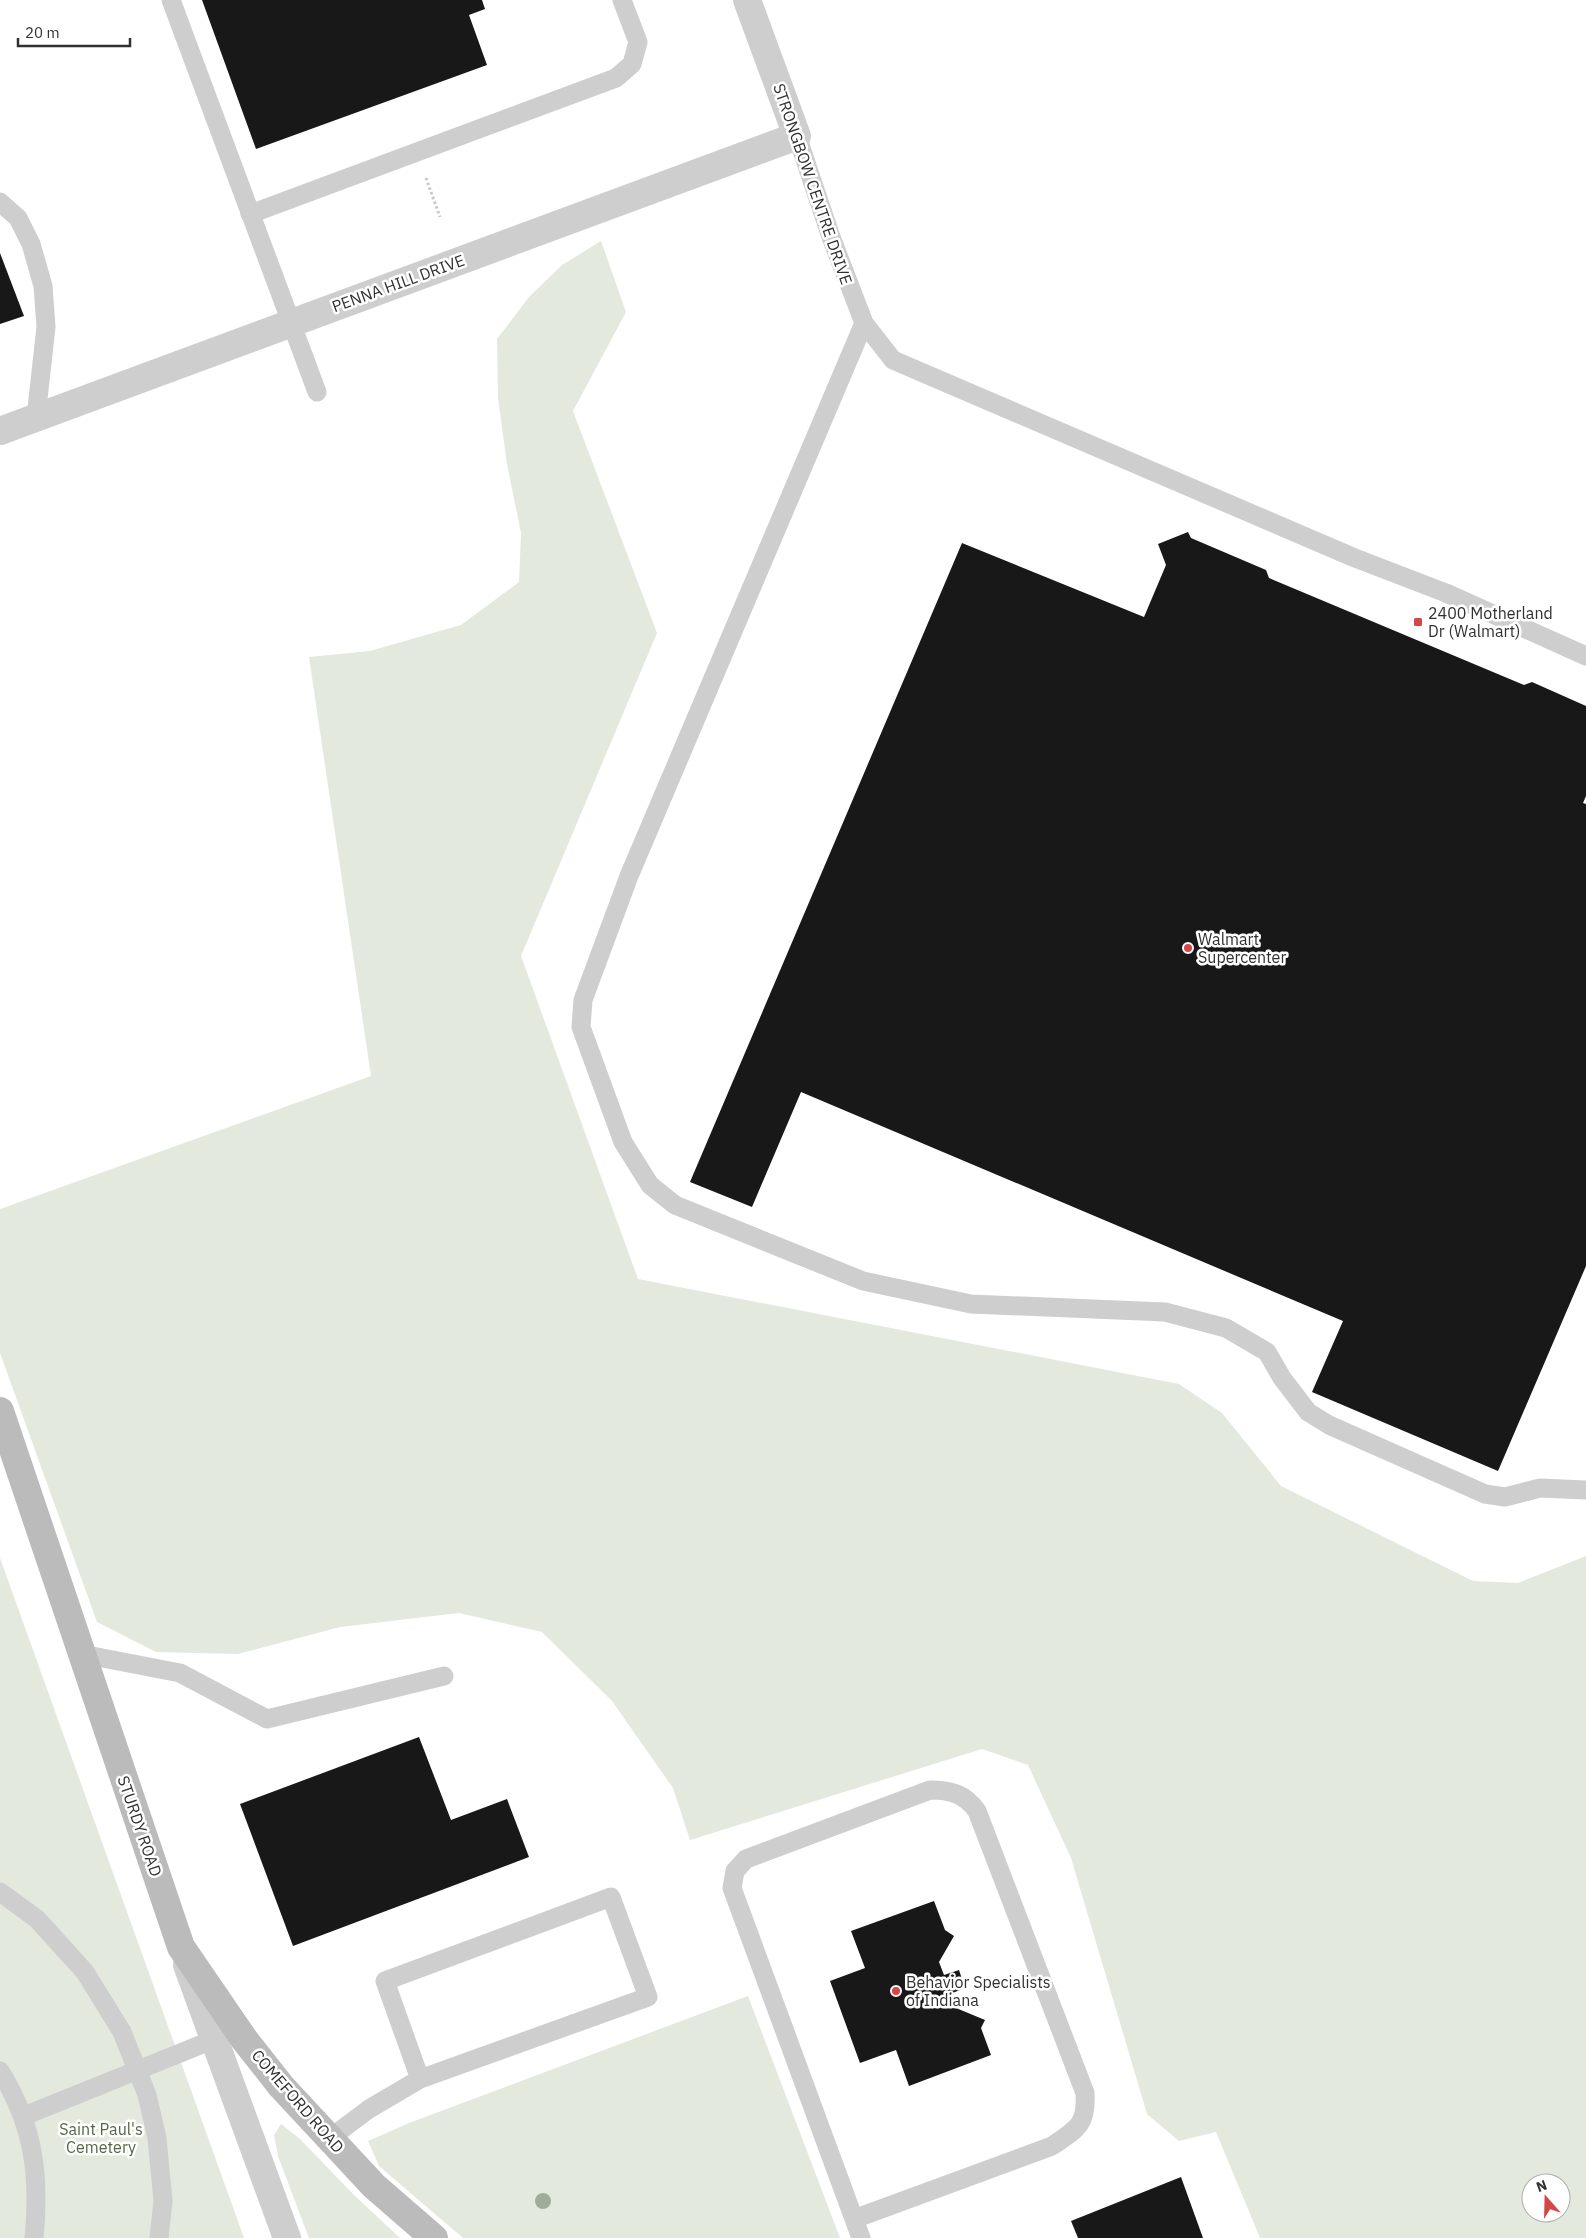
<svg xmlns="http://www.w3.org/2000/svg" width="1586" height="2238" font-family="'IBM Plex Sans',sans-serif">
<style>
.green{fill:#e4e9de;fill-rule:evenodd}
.building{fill:#181818}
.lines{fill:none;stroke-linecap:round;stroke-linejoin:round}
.path{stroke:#c8c8c8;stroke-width:3;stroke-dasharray:2.5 2.5;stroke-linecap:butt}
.lane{stroke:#cecece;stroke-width:19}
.street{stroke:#cecece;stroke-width:28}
.secondary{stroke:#bbb;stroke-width:28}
.tree{fill:#a0ac98}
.poi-dot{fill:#d44748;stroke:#fff;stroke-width:2}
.labels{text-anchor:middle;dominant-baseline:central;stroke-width:5;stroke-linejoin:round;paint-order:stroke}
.street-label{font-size:16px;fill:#313131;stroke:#fff}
.poi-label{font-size:16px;fill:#313131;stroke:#fff;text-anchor:start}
.park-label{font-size:16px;fill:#526943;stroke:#fff}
</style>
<rect width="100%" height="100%" fill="#fff"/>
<g class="green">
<path d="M601,241L626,312L573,411L657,633L521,956L638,1279L1179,1384L1222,1413L1281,1486L1473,1581L1518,1583L1586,1556V2238H1260L1216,2132L1179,2141L1147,2114L1071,1858L1028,1765L982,1749L690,1840L673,1788L612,1701L542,1632L459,1613L340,1627L238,1654L156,1652L97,1622L0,1353V1209L371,1076L309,657L370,651L461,625L519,582L521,533L507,464L498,398L497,339L529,297L562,265ZM1531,2183H1561V2213H1531Z"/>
<polygon points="0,1558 244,2238 0,2238"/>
<polygon points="748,1996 840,2238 463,2238 379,2166 368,2141 409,2123"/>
<polygon points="281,2124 300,2139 353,2194 400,2238 309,2238 278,2156 274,2135"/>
</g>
<g class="building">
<polygon points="202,0 482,0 485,9 469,15 487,65 256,149"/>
<polygon points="0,253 24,316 0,324"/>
<polygon points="1188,532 1191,538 1266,570 1269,578 1524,685 1532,682 1586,706 1586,796 1583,803 1586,804 1586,1266 1498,1471 1312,1392 1343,1321 801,1092 752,1207 690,1182 962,543 1144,617 1166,565 1158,544"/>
<polygon points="419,1737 451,1820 507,1799 529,1857 293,1946 240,1804"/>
<polygon points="934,1901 945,1930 954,1936 939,1962 944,1975 959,1970 965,1988 950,1994 956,2008 985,2020 981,2028 991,2055 909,2086 896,2050 860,2063 830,1981 865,1968 851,1931"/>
<polygon points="1181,2177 1203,2238 1078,2238 1071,2221"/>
</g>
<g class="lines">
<polyline class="path" points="426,178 440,217"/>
<g class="lane">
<polyline points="171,0 317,392"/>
<polyline points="797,136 831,237 864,323 893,360 1355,558 1446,593 1586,656"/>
<polyline points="0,202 18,218 31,244 43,286 46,327 36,417"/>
<polyline points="250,214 616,78 632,64 638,42 622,0"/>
<polyline points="864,323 629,876 583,1000 581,1027 623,1142 650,1185 675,1205 863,1281 971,1304 1165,1312 1226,1328 1267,1352 1282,1378 1308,1412 1329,1425 1485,1494 1505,1497 1540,1488 1586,1490"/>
<polyline points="82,1654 180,1673 267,1719 444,1676"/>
<polyline points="0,1892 37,1919 85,1972 122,2032 147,2095 157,2138 163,2201 159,2238"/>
<path d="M0,2071C34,2125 40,2176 34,2238"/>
<polyline points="24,2116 215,2039"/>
<polyline points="329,2139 369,2109 420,2079 648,1997 611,1897 385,1981 420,2079"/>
<path d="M854,2219L1052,2146C1077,2129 1087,2125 1085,2093L977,1811C965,1794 951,1790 930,1790L746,1859L735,1871L732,1888L861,2238"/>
</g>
<g class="street">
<polyline points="0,431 797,136 747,0"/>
<polyline points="187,1965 287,2238"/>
</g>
<polyline class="secondary" points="0,1411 181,1947 244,2039 281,2086 374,2186 434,2238"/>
</g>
<circle class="tree" cx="543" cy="2201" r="8"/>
<g class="poi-dot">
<rect x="1413" y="617" width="10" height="10" rx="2.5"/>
<circle cx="1188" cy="948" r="5"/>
<circle cx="896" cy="1991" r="5"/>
</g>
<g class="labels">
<g class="street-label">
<text transform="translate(813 184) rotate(71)">STRONGBOW CENTRE DRIVE</text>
<text transform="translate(398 283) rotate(-20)">PENNA HILL DRIVE</text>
<text transform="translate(140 1826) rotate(71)">STURDY ROAD</text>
<text transform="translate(298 2101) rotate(49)">COMEFORD ROAD</text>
</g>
<g class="poi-label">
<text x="1428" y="613">2400 Motherland<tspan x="1428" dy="18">Dr (Walmart)</tspan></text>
<text x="1198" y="939">Walmart<tspan x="1198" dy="18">Supercenter</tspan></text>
<text x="906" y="1982">Behavior Specialists<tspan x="906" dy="18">of Indiana</tspan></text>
</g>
<g class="park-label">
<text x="101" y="2129">Saint Paul's<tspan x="101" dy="18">Cemetery</tspan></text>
</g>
</g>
<g transform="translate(1546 2198) rotate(340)"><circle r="24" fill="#ffffff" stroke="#adadad"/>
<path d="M0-4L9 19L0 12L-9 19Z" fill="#d44748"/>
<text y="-8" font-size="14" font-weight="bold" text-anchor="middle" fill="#313131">N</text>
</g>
<path d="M18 38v8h112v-8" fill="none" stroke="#313131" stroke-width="2.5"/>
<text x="25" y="38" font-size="15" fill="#313131" stroke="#ffffff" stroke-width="4" paint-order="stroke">20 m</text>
</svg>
